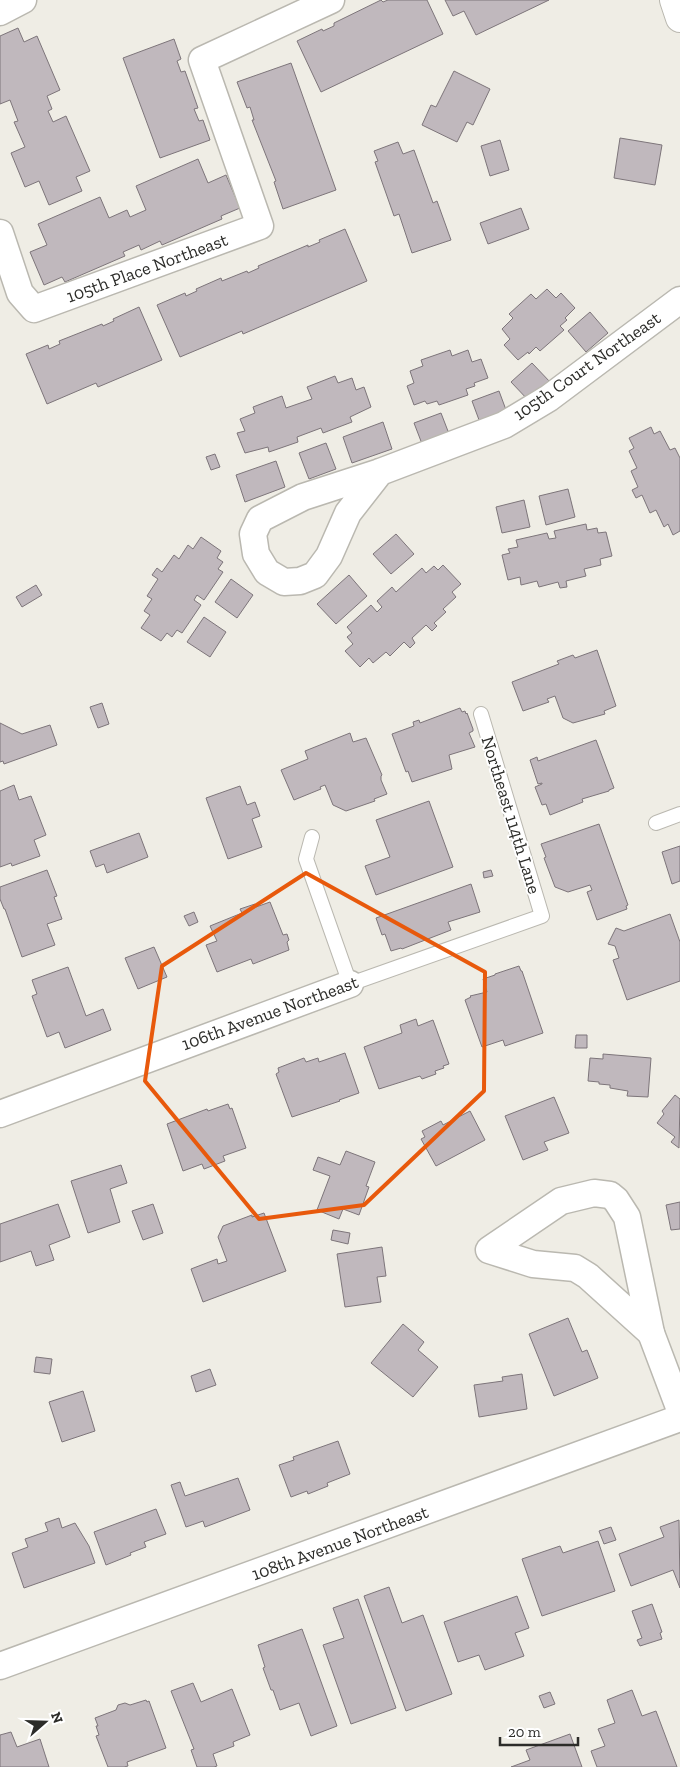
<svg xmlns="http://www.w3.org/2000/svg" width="680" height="1767" font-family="'Zilla Slab',serif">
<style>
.building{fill:#c0b8bd;stroke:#7d757a}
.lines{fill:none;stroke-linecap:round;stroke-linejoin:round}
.service-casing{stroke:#bab8b0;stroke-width:16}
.minor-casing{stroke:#bab8b0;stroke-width:29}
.tertiary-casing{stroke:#bab8b0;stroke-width:30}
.service{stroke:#fff;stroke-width:14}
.minor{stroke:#fff;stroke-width:26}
.tertiary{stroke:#fff;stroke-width:28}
.marked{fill:none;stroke:#e8590c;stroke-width:4;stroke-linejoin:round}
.labels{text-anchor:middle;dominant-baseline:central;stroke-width:4;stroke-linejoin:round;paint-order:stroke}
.street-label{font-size:18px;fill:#2c2c29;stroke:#fff}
</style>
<rect width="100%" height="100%" fill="#efede5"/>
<g class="building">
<polygon points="381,0 383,2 388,0 427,0 443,34 321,92 297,41 322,29 323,31 334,26 334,23"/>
<polygon points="445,0 549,0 476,35 464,11 453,16"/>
<polygon points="18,28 24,42 37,36 60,90 47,96 52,109 48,111 53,122 66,116 90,171 76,177 82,191 49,205 39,181 25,187 11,153 25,147 14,122 18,121 10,100 0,104 0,36"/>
<polygon points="174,39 181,59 177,61 181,72 185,71 198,108 194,109 199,121 203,120 210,140 160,158 123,58"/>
<polygon points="291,63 336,190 283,209 274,182 276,181 252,120 254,120 250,107 247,108 237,82"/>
<polygon points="454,71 490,89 473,125 467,122 457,142 422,125 431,105 436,107"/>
<polygon points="620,138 662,145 655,185 614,178"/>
<polygon points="500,140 509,170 490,176 481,146"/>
<polygon points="398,142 403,154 414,150 433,203 437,201 451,240 412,253 399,214 394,216 375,162 378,161 374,151"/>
<polygon points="198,159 208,183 226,175 240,208 221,216 222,219 162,245 160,241 141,250 139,245 123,252 125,256 65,282 62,277 44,285 30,252 47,245 38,224 100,197 109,218 127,210 130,217 146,210 136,186"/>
<polygon points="521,208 529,229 488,244 480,223"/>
<polygon points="345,229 367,281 243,334 242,331 180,357 157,305 185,293 186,296 197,291 196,289 221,278 222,281 247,271 248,273 259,268 258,266 308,245 308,247 320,242 319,240"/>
<polygon points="547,289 556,298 561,293 575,308 565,318 567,320 560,326 564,330 540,351 536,347 529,354 528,352 518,360 504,345 510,339 502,329 513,318 509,314 531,294 536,299"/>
<polygon points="139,307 162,360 98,387 96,383 47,404 26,354 48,345 49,349 60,344 59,341 102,324 103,326 114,321 113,319"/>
<polygon points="590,312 608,333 586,352 568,331"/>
<polygon points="450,350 452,356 468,350 472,362 481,359 488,378 474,383 475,386 466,389 468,395 439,405 437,401 427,404 425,401 414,405 407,386 414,383 410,371 423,366 421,360"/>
<polygon points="532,363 551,383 530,402 511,382"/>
<polygon points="335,376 338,383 352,378 356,390 364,387 371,407 350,417 352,422 323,433 321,428 297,437 298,442 269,452 268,447 245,453 237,433 245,431 240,419 255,413 253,407 282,396 286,408 312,399 307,387"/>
<polygon points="499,391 509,418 482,428 472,401"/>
<polygon points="441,413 451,439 424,449 414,423"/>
<polygon points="383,422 392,449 352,463 343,437"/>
<polygon points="651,427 654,434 660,431 670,450 675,448 680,458 680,531 673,535 668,524 664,527 656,510 650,513 642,495 636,498 632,490 638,487 631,471 637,468 629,451 634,448 629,438"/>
<polygon points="326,443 336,469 309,479 299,453"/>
<polygon points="215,454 220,467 211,470 206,457"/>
<polygon points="276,461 285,487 245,502 236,475"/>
<polygon points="568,489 575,517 546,525 539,496"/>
<polygon points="524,500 530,527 502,533 496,507"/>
<polygon points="586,524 587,530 597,528 598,533 606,532 612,556 600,559 601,565 584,569 586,576 566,581 567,587 560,588 558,582 539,587 537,581 521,585 520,577 508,580 502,555 510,553 508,549 518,547 516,540 547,533 549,539 556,538 554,531"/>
<polygon points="396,534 414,554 391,574 373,554"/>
<polygon points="201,537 221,551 217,558 223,562 218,569 223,572 204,600 197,595 194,600 201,605 182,633 177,630 172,637 167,633 161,641 141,628 150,615 144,611 152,599 147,596 158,579 152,575 157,568 162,572 174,555 179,559 188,545 193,549"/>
<polygon points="443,565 461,584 452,592 456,597 443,609 446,612 434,623 437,626 432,631 426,625 412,638 415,643 410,648 404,642 390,656 386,652 373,663 369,658 360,667 345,651 353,644 347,637 352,633 347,627 371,605 377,612 382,607 377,601 392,587 396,592 422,568 426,573 434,566 438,570"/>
<polygon points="349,575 367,596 336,624 317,604"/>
<polygon points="231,579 253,595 237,618 215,602"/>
<polygon points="36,585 42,595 22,607 16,597"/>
<polygon points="204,617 226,632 210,657 187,642"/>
<polygon points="597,650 616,706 604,711 605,714 573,723 563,718 555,696 547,699 549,702 523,711 512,682 559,664 557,661 573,655 575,658"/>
<polygon points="102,703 109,724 98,728 90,707"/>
<polygon points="460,708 462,712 465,711 466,714 467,713 473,729 473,731 469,733 475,747 449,755 452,769 412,782 408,771 406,772 392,734 414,726 413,722 419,720 420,723"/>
<polygon points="0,723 22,734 50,725 57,745 4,764 3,761 0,762"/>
<polygon points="350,733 353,742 366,738 382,775 381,776 381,780 387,794 374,799 375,801 346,811 333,805 325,785 320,787 321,789 294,800 281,770 308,759 305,751"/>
<polygon points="596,740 614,788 609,790 609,791 582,799 583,802 550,815 546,804 542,805 535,787 542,784 542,783 538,784 530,760 537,757 538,761"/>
<polygon points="14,785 19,800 31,796 46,835 34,840 40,856 12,866 11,863 0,867 0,791"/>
<polygon points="240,786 247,805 255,802 260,816 252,819 262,847 228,859 206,798"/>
<polygon points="429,801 453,867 376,895 365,866 390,857 376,820"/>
<polygon points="599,824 628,905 626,906 627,909 597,920 587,892 592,890 590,885 568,892 555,887 544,858 546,857 541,844"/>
<polygon points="139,833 148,857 107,873 104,864 96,867 90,851"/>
<polygon points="680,846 680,881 672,884 662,852"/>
<polygon points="47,870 57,896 54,897 62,919 47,924 55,945 22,957 5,909 4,909 0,899 0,887"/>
<polygon points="491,870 493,876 484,878 483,872"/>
<polygon points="471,884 480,912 448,922 451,930 402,949 401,948 391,951 385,934 382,935 376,918"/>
<polygon points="270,902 283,935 287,934 289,940 287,942 289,950 253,964 251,959 217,972 206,945 217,941 210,926 242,913 240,909 255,904 256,907"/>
<polygon points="194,912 198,922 189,926 184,916"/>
<polygon points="670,914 680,942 680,981 627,1000 613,960 619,958 615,946 608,944 616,928 624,931"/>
<polygon points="154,947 167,977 138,989 125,958"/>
<polygon points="519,966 521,971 522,971 543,1033 505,1046 503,1040 482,1047 465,1000 471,997 470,996 487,992 483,979 495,975 495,974"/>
<polygon points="68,967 86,1016 103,1009 111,1030 65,1048 59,1032 47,1037 32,996 37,994 32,980"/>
<polygon points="416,1019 418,1026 433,1020 449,1064 443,1066 444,1068 435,1071 436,1074 422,1079 420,1076 379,1089 364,1047 402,1033 400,1025"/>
<polygon points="576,1035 587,1035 587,1048 575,1048"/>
<polygon points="345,1053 359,1093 339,1100 340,1101 292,1117 276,1074 279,1072 278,1068 304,1058 306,1062 318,1058 319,1062"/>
<polygon points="603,1054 651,1058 648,1097 627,1096 628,1091 610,1088 610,1085 599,1084 599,1082 588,1081 590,1058 603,1059"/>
<polygon points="675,1095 680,1099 679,1148 671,1142 675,1137 657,1123 664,1114 662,1111"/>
<polygon points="554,1097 569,1133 544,1142 548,1150 523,1160 505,1116"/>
<polygon points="228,1104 230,1109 232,1108 246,1148 223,1156 225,1161 204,1169 202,1164 183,1171 167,1124 207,1109 208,1111"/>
<polygon points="470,1111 485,1140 436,1166 421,1139 425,1137 422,1131 441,1121 443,1125"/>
<polygon points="346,1151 375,1162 366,1186 369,1187 359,1215 343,1209 339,1219 317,1210 330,1176 313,1170 318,1157 340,1165"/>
<polygon points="121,1165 127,1183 110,1189 120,1222 88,1233 71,1181"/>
<polygon points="680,1202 680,1229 671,1230 666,1205"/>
<polygon points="58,1204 70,1237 49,1245 54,1260 36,1266 31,1251 0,1262 0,1224"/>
<polygon points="153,1204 163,1233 143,1240 132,1211"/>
<polygon points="264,1213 286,1271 203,1302 191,1269 217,1259 218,1264 227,1261 218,1237 223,1226 252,1215 252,1217"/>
<polygon points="333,1230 350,1233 348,1244 331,1240"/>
<polygon points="382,1247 386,1276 377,1277 381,1302 345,1307 337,1254"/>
<polygon points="568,1318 582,1352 587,1350 598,1378 554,1396 529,1334"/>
<polygon points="403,1324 424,1342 418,1350 438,1367 413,1397 371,1363"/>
<polygon points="36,1357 52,1359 50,1374 34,1372"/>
<polygon points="210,1369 216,1385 196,1392 191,1376"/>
<polygon points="522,1374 527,1409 479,1417 474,1385 503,1381 502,1377"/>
<polygon points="83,1391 95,1431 62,1442 49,1402"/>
<polygon points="338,1441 350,1474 327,1483 328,1486 308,1494 307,1491 291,1497 279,1465 294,1460 293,1457"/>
<polygon points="238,1478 250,1510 205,1527 203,1521 186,1527 171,1485 180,1482 185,1496"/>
<polygon points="156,1509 166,1534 144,1542 146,1547 130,1553 131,1555 106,1565 94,1532"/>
<polygon points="59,1518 62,1528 75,1523 89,1546 95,1563 24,1588 12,1553 28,1547 25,1539 48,1531 45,1523"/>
<polygon points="679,1520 680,1588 673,1570 631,1586 619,1554 664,1537 660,1527"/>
<polygon points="611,1527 616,1540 604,1544 599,1531"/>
<polygon points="598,1541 615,1591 542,1616 522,1559 560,1546 563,1553"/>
<polygon points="389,1587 402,1623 423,1615 452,1694 406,1711 364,1596"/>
<polygon points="517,1596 529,1628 515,1633 524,1656 485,1670 479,1655 458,1662 444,1622"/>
<polygon points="358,1599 396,1708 351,1724 323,1645 344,1638 333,1608"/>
<polygon points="652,1604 662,1632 660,1633 662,1639 640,1646 637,1640 642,1638 632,1611"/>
<polygon points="302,1629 337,1726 311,1736 299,1703 280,1710 273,1690 271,1690 263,1668 265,1667 258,1645"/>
<polygon points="193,1683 201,1702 232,1689 250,1735 233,1742 234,1746 213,1754 217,1766 214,1767 197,1767 191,1750 194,1749 171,1691"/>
<polygon points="632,1690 642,1716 656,1711 677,1767 597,1767 591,1751 605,1746 598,1729 615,1723 607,1700"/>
<polygon points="550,1692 555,1704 544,1708 539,1696"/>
<polygon points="146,1700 147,1702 149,1701 166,1748 127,1762 128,1766 124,1767 108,1767 96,1736 99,1735 96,1726 98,1726 95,1718 116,1710 118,1705 125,1703 130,1705"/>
<polygon points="11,1732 17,1747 40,1739 49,1767 0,1767 0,1735"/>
<polygon points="570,1734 582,1767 511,1767 530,1760 526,1750"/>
</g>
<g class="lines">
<defs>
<g id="service">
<polyline points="656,823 680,814"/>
<polyline points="312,837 306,859 350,984 542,916 481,714"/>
</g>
<g id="minor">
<polyline points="0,12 23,0"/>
<polyline points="0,233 20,293 34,309 260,226 202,60 331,0"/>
<polyline points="380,472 348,513 329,556 315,575 300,581 284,582 267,572 256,554 253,534 260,519 303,497 380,472 504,425 549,398 680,300"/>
<polyline points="0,1114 350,984"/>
<polygon points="594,1193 610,1195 616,1200 627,1217 651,1333 588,1276 575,1268 533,1264 489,1250 561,1201"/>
<polyline points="651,1333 680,1410"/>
<polyline points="0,1666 680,1418"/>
</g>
<polyline id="tertiary" points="674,0 680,18"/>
</defs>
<use href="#service" class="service-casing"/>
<use href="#minor" class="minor-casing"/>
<use href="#tertiary" class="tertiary-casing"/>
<use href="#service" class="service"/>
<use href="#minor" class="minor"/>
<use href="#tertiary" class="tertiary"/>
</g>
<path class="marked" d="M306,873L485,972L484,1091L364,1205L259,1219L145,1081L162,966Z"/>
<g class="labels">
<g class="street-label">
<text transform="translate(147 268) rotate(-20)">105th Place Northeast</text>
<text transform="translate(587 366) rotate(-35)">105th Court Northeast</text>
<text transform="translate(511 815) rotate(73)">Northeast 114th Lane</text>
<text transform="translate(270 1013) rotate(-20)">106th Avenue Northeast</text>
<text transform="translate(340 1543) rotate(-20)">108th Avenue Northeast</text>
</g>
</g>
<g transform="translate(45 1722) rotate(70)" stroke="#ffffff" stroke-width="4" paint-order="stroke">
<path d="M0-4L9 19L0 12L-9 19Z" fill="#2c2c29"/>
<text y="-8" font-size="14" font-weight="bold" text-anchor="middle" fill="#2c2c29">N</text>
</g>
<path d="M500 1737v8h78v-8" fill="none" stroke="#2c2c29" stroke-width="2.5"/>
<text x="508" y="1737" font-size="15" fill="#2c2c29" stroke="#ffffff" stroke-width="4" paint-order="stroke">20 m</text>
</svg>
